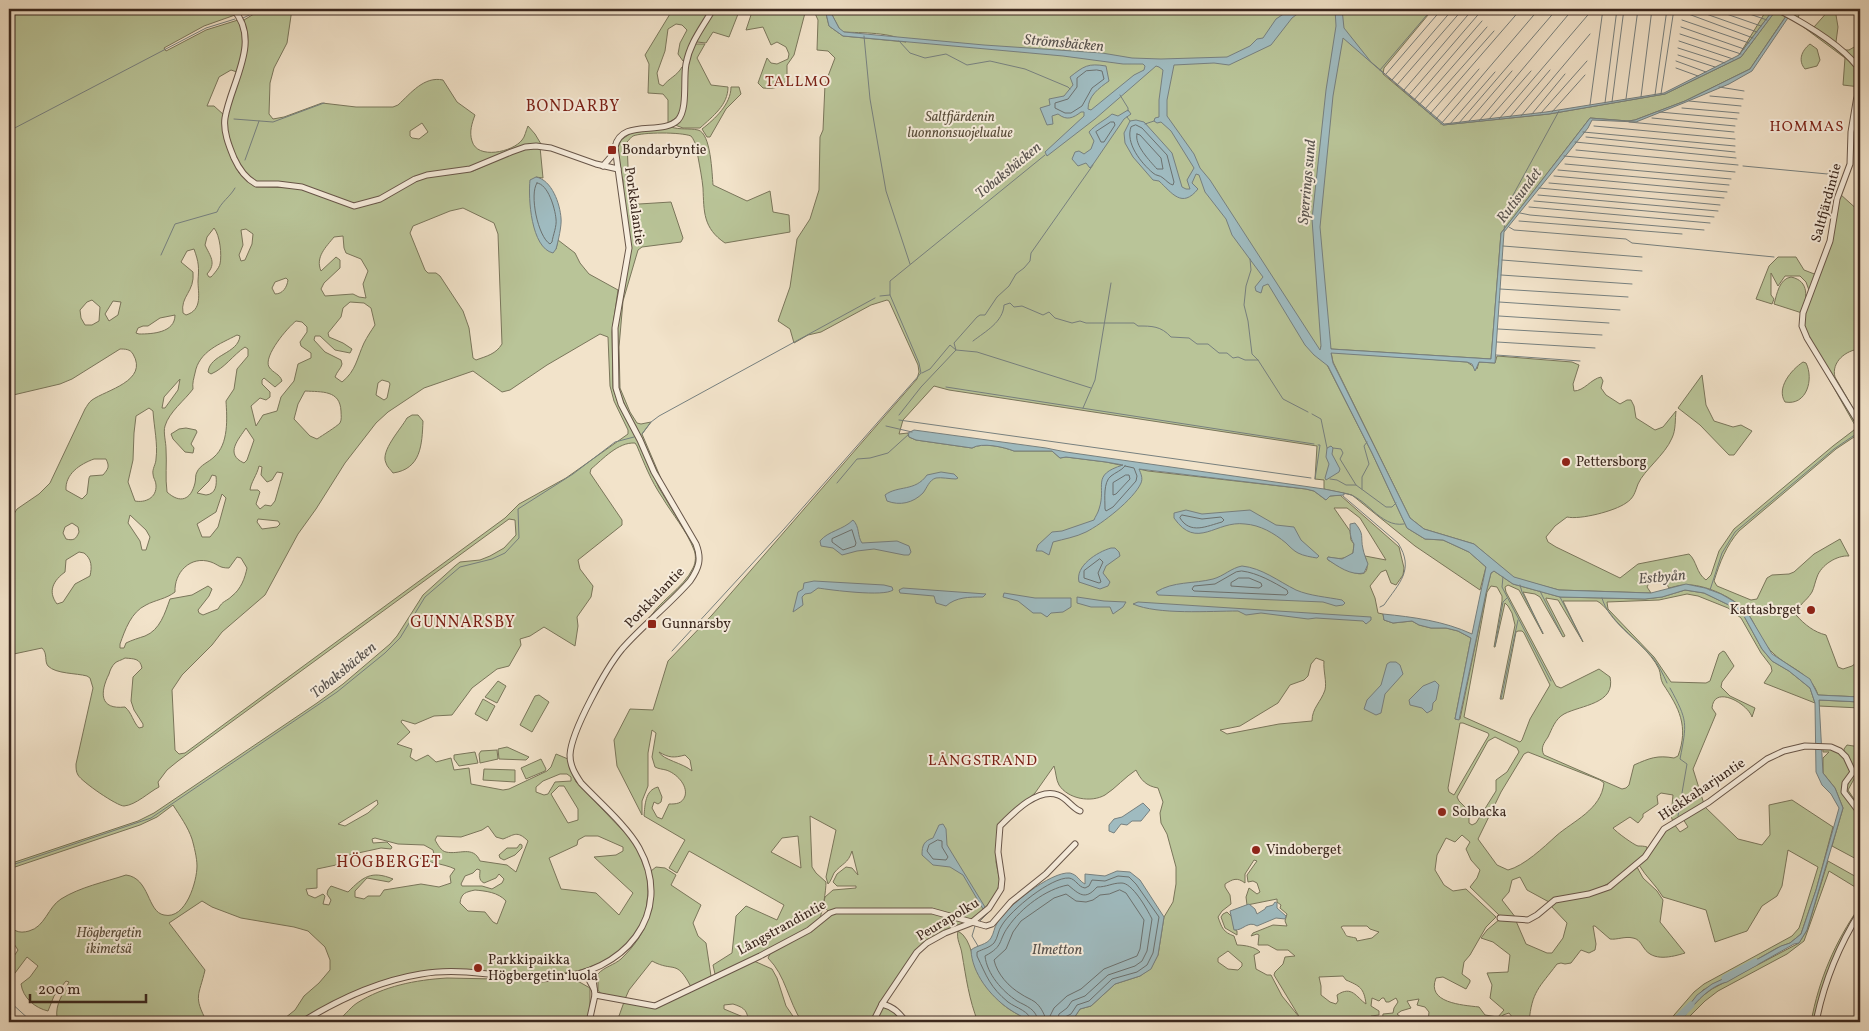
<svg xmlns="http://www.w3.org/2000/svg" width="1869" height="1031" font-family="Vollkorn,serif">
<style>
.green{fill:#b9c498;stroke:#7a765b;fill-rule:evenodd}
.water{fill:#9fbbc0;stroke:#77807f}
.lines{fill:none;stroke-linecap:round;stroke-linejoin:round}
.shore{stroke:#6c716f;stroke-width:1}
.stream{stroke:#77807f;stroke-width:1}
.river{stroke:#9fbbc0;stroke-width:7}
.minor-casing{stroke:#685649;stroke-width:7}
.minor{stroke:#f7eddd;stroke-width:5}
.poi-dot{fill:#8f2418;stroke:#f7eddd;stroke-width:2}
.labels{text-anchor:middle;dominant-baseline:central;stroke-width:4;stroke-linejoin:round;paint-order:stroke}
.park-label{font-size:14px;font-style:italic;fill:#5a4e3c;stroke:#f7eddd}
.poi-label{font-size:14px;fill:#3a271e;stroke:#f7eddd;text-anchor:start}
.street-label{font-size:14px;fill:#3a271e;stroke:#f7eddd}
.water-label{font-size:15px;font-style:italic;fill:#58534f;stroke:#f7eddd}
.neighbourhood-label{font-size:15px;letter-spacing:1px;fill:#7a1f14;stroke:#f7eddd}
.quarter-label{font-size:16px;letter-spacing:1px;fill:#7a1f14;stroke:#f7eddd}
</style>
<rect width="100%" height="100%" fill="#f2e3ca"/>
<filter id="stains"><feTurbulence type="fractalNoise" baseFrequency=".004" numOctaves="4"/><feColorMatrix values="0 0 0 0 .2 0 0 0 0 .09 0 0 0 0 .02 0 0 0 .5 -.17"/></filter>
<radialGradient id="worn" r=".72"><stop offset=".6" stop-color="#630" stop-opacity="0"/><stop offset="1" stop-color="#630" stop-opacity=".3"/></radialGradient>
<g class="green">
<path d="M9,9H228L235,15L204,26L164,48L166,51L206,30L238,20C249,34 242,57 237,72L231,70L219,77L207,106H214L224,115V125L239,173L247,181L256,187L301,188L327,197L351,207L376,203L386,199L408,185L426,177L473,171L523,149L540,147L543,178L536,177L556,249L558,240L575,253L580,263L589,274L618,290L612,332L613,388L618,403L640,444L659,488L694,546C697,552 698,559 696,565C690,584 663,606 649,620C656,603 684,588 693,568C696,562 696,555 694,550C687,531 672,514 662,497C651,481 644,463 637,446L635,443C618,442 603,459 591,469L590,473L622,520V525L578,560L580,569L593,586L591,597L577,617L578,626L575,646L544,627L530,636L520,639L521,645L509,666L497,669L472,688L452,715L434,716L415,724L402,720L401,722L410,732L397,744L412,749L410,757L416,761L428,755L436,762L451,758L454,770L469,768L471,784L503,790L509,789L547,771L551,767L556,754L568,759L570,769L576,782L631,839L637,848L647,874L648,893L646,910L640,927L630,942L608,960L582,970L543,976L474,970H431L409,974L376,983L346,995L298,1022H280L295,1010L304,996L319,983L330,970V960L325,947L308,931L294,927L241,918L212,907L202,901L169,923L205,970C199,996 193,996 207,1022H62L57,1018C55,1004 63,994 69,982L66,981L54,996L48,1011C35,1008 23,998 21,984L30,977L38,966L27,957L9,981V964L18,950L12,941H9V921C11,931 19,934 29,931C45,927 48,907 61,899C80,887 105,882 126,875C150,878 147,912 164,915C186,920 197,881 197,866C197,858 194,846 192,839C188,827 180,816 173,805L157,817L140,825L9,869V864L138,821L154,813L317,703L343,684L390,644L397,636L423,595L455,566L460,562L480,560L490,556L504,548L516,535L515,520L509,519L178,761L167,770L158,782L159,787C149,792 136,805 124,806C117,806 82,782 78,775C76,772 76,768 76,764L93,688L90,678L87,676C76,673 56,674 48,666C44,661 48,654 42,648L9,655V643L15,639L9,636V522L17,509L39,494L50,483L85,409C87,406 89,402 92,400C106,390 149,381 133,354C130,349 125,349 120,349L72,379L60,384L9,396ZM463,208L494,223L498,234L502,344C496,354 487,356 476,360L473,358L469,328L463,311L440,276L436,273H428L425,270L410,233L413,226L450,211ZM214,228C220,235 222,255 220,264C219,268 214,274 211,277H209L207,274C217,263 210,256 205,245L207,237ZM246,229L253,234L252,244L245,260L241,261L239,255L243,245L241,230ZM343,236L344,248L346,253L361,259L368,271L363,284L366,298L359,297L353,294L325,296L321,289L324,283L340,268V260L336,257L321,271C315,257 326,247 334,237ZM194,249C199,263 199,267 198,281C198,293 203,310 186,315L183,313C180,296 195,292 193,272L181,262L187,251ZM286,278L288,280C287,287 283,294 275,294L272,288L275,282ZM92,300L100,307L99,321L92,325H85L81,318L80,310L87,302ZM113,301L121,302L118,315L109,321L105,314ZM350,302L364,303L371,308L375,325C371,331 367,337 364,343C357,358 356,371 342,382L335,377C337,371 341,369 342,364L341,360L325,352L314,340L315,336H320L335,350L350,353L352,349L343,343L329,337L328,333L341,317L343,308ZM175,315C175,333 152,334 139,334L136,333L138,328L143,326H148L160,318ZM296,321L302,322L307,327V332L300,342L301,346L311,353V358L298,364L294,381L281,397L277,411L263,415L256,426L251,406L260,398L266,400L270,397V392L262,384V380L264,378L275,387L282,381C280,374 273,373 269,367C263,356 288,327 296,321ZM600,334L608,337L610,386L614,401L628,430V434L566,478L519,504L505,518L185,753L179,754L175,750L172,690L182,675L212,645L222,632L265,595L298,534L316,509L345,463L376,423L388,412L424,388L473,371L502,392L510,390L547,365ZM237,335L240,336C238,354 210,354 208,372L211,374C225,368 233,355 245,347L248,349V356L237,369L234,389L226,401C227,418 229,444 214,457C209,462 200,465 197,472C195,475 196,479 195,483C191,500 180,504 167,492C165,477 167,464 166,449C166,442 163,432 165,426C169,412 185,400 193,389C192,383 194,378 195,373C199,351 220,344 237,335ZM180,379L178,390L165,408H162L164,397ZM382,380L389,382L390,384L387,398L384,400L376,395L378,383ZM305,391C322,392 340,390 341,411C341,416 342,419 340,423C336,427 323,435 317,439L310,436L294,419L298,404ZM149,408L153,411C154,427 158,444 156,459C156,464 152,469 153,474C153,478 156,481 156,485C157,498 145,503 135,501L128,482L133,460L134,433L136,416ZM246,428L254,440L247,460L244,463C224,454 239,439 246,428ZM94,459H106C110,467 108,469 103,475L90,476L89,478L87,494L82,499L66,490C65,474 80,464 94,459ZM259,466L262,467L261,475L267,482L272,480L277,472L283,473L275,501L271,506L265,505L260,509L256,504L260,492L258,490H250C251,482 257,475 259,466ZM212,475L216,476C217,485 216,494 206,495L197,493L209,481ZM222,494L226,498L218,527L210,537H202L197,524L216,512ZM130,515L146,530L150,537L146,550H142L140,541L128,523ZM258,519L278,521L280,524L277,527L262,529L257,522ZM72,523L78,527L79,532C76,539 74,541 66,539L63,533L65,527ZM79,552L84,553C92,559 92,567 90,576L75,584L63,602L57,604C47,591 54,580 65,572L66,560ZM237,557L241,558L247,568C245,578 241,589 232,596C226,602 223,600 218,609L203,615L199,613L198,610L209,596L212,589L208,586L192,595L170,599C165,613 160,630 145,636C139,638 132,640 126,643L124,648H120V644C125,630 131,612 146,605C155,600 166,599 175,592C174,573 190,555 211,562C219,565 219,568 229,568ZM125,658C134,659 140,658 142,668L133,677L131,701L134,710L143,724V727L139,728C133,722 132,713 125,707C99,710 100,692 109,674C110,670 112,666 115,663C117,661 122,660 125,658ZM560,774H567L571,777V781L555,782L548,794L544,795L536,792V787L543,781ZM559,786H564L578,809V820L568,823L551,794ZM377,800L378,804L368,813L345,826L338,824ZM488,826L496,837L503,839C514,835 517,830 528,841L516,872L507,865L480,861C473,845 459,855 446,852C441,851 438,845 435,840L437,836L461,837L482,830ZM585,836H598L623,847V851L616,855L594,857L633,893L619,915L596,893L561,889L549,858L577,845L578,840ZM375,838L398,844L424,845L433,850L434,854L432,858L415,855C424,863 443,863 455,869L450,876L451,883L439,887L421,884L384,890L380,896H368L364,899L355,897V891L367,878L389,882L393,879C371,870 363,877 348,892L331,886L328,890L327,894L331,900L329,905L323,904L325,896L323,894L315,898L308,895L306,889L317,888V869L336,865L349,855L381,848L391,849L392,847L387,842L373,843L372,839ZM477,869L480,870C480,875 478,880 484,883L496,878L499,874L504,879L502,883L492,889L482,886H462L461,884L465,876L473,873ZM475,890C485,891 498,892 506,901L497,924L493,922L485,912L468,911L460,903C461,893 466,892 475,890Z"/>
<path d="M262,9H292L287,43L274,68L270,83L269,114L273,119L284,117L322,103L356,107H393L398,105C411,93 424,76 443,80L457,102L475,115C472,123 469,132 472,141C477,160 513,152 522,140C525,137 526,130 528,126L535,134L541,144H529L516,148L469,168L435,172L379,198L356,204L346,203L325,193L254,182L240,166L232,151L227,129V116L247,48L244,20ZM422,123L428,132L419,139L412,138L410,136V131Z"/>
<path d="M673,9H711L692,39L685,61H683L678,54L680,43L687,30L682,25L676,24L668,29L665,51L657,73L659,84L663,86C669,78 677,76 682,67H684L682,109L679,116L668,123V100L663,94L648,93L649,64L645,55Z"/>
<polygon points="716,9 740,9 729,37 713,32 706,43 697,42 696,40"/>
<path d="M753,9H804L805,13L794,55L787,65V80C779,88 774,89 763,88L758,83L767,58L771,63L777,64L788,59L789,54L786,47L777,42L771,45L763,27L746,30Z"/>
<path d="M813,9H825L829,26L843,36L906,42C893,32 861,33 843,32L839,28L829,9H1433L1384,68L1383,74L1443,125L1549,114L1665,94L1741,57L1776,10L1786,16L1750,69L1685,101L1635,120L1628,121L1590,118L1501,233L1491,359L1331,349L1329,343L1321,346L1320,351L1372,453L1407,528L1425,539L1443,540L1469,552L1486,567L1480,590L1415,546L1352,495L1324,489V480L1315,479L1317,446L949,390L934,386L903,420L899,434L908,433L909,437L916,440L972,448C982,442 1004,447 1014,451H1052L1060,458L1066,457L1106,462L1148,471L1306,489L1314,491L1326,500L1330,496L1340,495L1399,547L1404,568L1403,575L1396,585L1391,583L1386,570L1381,572L1370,586L1375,598L1378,613L1383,614L1384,620L1393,623L1412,621L1419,625L1431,628H1446L1458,631L1471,638L1455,719H1460L1486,593L1491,573L1494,571L1513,584L1560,597L1645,599L1662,597L1685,590L1704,593L1731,606L1744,616L1762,649L1772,661L1789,671L1810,688L1815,703L1764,683L1772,671L1771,666L1761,653L1741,618L1728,608L1698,596L1687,594L1659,600L1607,602L1608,609L1654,657L1671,682L1706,683L1710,681L1719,654L1723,651L1725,652L1734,666L1722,682L1721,687L1730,696L1755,708L1752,717C1748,704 1714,684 1712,708L1716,714L1693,769L1704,804L1673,822L1671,816L1673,795L1661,793L1657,796L1658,804L1643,814V817L1638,823L1630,817L1613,828C1616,832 1634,845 1638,846C1641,846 1644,846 1647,847V849C1635,871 1603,889 1580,895C1569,898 1559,897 1549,902L1527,890L1520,877L1512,880L1509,892L1502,900L1516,918L1500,916L1470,887L1477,878L1480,870L1471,860L1466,849L1470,842L1462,835L1455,842L1446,838L1437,855L1435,870L1444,885L1453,891L1466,889L1496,917L1486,927L1470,955L1464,962L1462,974L1470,980V982L1466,989L1443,977L1436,978C1426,1003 1462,1005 1479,1007L1485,1015L1498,1017L1504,1010L1490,998L1492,985L1487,973L1508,972L1510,955L1493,942L1481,938L1487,930L1500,919L1516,921L1526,944L1547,953H1552L1563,938L1567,923L1550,905C1563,896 1581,898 1596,893C1612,888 1624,877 1637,867L1643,878L1657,891L1663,900L1660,922L1685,953C1672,957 1653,962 1644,948C1641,944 1639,939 1633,938C1625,936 1617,940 1610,939L1595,926H1593L1596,944L1595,950L1589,953L1581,950L1571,963L1565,964L1561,963L1557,964C1539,988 1532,991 1529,1022H1513V1018L1509,1013L1503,1015L1499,1022H1428L1429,1012L1425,1007L1417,1005L1419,999L1407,1001L1411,1008L1401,1011L1397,1014L1407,1022L1420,1019V1022H1382L1383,1014L1393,1013L1394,1008L1398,1002L1396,998L1389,1002H1386L1384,998H1382L1379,1001L1372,998L1371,1006L1379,1011V1015L1371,1016L1373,1022H1064L1074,1018L1080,1009L1091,1006L1115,984L1140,976L1151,968L1158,955L1164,917L1173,902L1176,884V867L1167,834L1161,823L1160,813L1163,802L1158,788C1146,786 1141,780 1136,770C1125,777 1116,788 1105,795C1091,803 1068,799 1059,785C1056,780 1056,772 1054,766L1035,793L998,825L996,862L1000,882L996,894L979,916L931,938L917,950L884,997L872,1022H802C788,1001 786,976 768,958L771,952L813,929L829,914L850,910L828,911L823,906L825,897L833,890L856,888V886H837L833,882L837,874L846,867L852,868L858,875L852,851C848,864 842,863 834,873C832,877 831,881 828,884L826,877L836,830L810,816L812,867L816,873L826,882C826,890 823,912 819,920C812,931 733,967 717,975L715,974L713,965L732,953L736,916L746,906L777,920L784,905L689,851L677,873L669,868L685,840L644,816C645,805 645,790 658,787L662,797L661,802L658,804L654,802L652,808L657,817L662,819L669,804C676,804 682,804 685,796C688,785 676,773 666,770C662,769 659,769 655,767L652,757L656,733L652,730L648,753V786L642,801V815L617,766L614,740L630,709L653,710L668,661L712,615L917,379L919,372L918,365L889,301L887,300L871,305L821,332L808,335L794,343L790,329L778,321L790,287L797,239L810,219L819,190L820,137L823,130L825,84L835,58L828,51L817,50L818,20ZM1334,508H1347L1360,518L1386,560L1365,556C1376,590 1340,566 1328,560V557C1338,559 1345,560 1353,553L1354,544L1351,540L1350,531ZM1508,585L1519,590L1543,634L1523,592L1535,594L1540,597L1563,637L1565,636L1546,599V598L1558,600L1583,642L1563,601H1597C1605,605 1612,617 1618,623C1631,637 1651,652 1659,669C1661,674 1660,679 1663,684C1679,708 1689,726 1678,756L1674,758C1657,755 1650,758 1634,765L1629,785L1626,788L1622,789L1544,755C1540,748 1544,743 1548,737C1552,729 1555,719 1564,714C1581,705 1616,704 1610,677L1599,669L1561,688L1556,686L1506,592L1505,587ZM1491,586L1497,587L1502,596V601L1494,647H1495L1505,603L1508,606L1512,613L1515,625L1500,699H1503L1516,632L1518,631H1522L1524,633L1550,685L1530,719L1522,740L1520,742L1464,717L1487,592ZM1316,658L1324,661C1323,670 1327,682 1325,690C1321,702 1312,708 1312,721L1279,724L1227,734L1220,730L1240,726L1278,703L1290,685L1304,680L1308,676L1311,664ZM1460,723H1463L1488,733L1489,735L1454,795L1449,792L1448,788ZM1495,737L1517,748L1519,752L1507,772L1496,780V791L1476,823L1472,825L1469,823V811L1459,801L1457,797L1488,741ZM659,752C669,758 674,758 685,755L690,760L692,771C683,763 663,760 659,752ZM1528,752L1600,780L1604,783C1601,810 1573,821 1556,836C1544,847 1524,866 1508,870L1497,865L1478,839L1501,792L1524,754ZM798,836L801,868L771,852L782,838ZM1254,860L1257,861L1247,875L1248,882L1253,881L1257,883L1260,892L1257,894L1249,888L1246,897L1247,905L1277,899V902L1281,905L1280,908L1287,914L1285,921L1287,926L1273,925L1253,933L1251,936L1257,934L1259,935L1258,945H1268L1277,950H1288L1295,956L1285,957L1283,964L1275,972L1274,975L1300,1018L1282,996L1271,975H1267L1256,969L1254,955L1260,952C1256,947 1244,945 1237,945L1234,936C1223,932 1222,928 1218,917L1222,911L1231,904L1230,895L1225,887V884C1233,879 1237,877 1245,883V874ZM1343,926H1367L1370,929L1379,932L1372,938L1357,941L1356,938C1342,935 1349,938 1341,927ZM1228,951L1242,963V966L1238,970L1228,969L1218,962V958ZM1343,976L1346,980C1360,986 1364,988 1366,1004C1356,997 1352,985 1337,995L1338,1001L1336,1004L1330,1002L1321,995V986L1319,977Z"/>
<polygon points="1765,9 1774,9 1739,55 1766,11"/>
<polygon points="1794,9 1801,9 1798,18 1814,27 1830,9 1835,9 1838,27 1836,42 1838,45 1845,50 1849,50 1856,46 1860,39 1860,87 1843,85 1845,58 1790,17"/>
<path d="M693,44H705L697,58L711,85L728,87C728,105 713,116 700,128H683L675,125L684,114L686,77Z"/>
<path d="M1810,44L1817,49L1820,60L1817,66L1805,69C1798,61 1801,51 1810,44Z"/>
<path d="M731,87H739L741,94L726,109L710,137H707L702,129C715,119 731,104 731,87Z"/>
<path d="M671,127C680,130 689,128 698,130C711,133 712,174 713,185L747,201L770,191L773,212L789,215L790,232L725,243C703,228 704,212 703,188C702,178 700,168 698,157C697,150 696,142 691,136C681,132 643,132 633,136C631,137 629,140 627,142L629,190L632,199L639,204L671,202L683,238L681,242L642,247L638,250L623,301L619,347L620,388L630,412L637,423L641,424L651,422L642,434L668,495L628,413L618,388L617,327L631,250L623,192V180L619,168L617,149L621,140L631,133Z"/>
<path d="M1840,194L1860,212V349C1846,350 1831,362 1835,377L1860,420V424L1803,327V316L1820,274Z"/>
<polygon points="1778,257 1796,257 1804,270 1817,275 1810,293 1806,282 1800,276 1785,276 1778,286 1771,273 1771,295 1774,299 1772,304 1756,299 1769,266"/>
<path d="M1791,277C1810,281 1807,298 1802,313L1774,304C1777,294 1779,279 1791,277Z"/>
<path d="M1809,344L1860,428V435L1854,437L1836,449L1739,531C1726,546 1720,562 1714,581L1717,586L1751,600L1757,599L1767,578L1772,575L1789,574L1794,572L1814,554L1840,539L1849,556C1837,555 1821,565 1817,577C1815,582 1814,588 1812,592C1806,602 1799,603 1796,615C1805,625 1814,632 1826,635L1838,667L1843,669L1852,666L1860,660V697L1818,695C1811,673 1789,668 1774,654C1764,646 1756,626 1749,615C1738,599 1704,583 1684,585C1679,585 1674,587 1669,588L1666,583L1657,580L1649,583L1647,587L1651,593L1559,590L1514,578L1474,544L1424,529L1410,518L1333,362L1331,352L1467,362L1477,369L1479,362L1495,363L1497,356L1572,362L1579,365L1573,384L1574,391C1584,391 1591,379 1601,377L1603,381L1601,388L1606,395L1620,404L1627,400H1631L1634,406L1636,418L1655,430L1663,427L1676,411C1675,419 1676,430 1672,438C1665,455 1644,470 1638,484C1635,492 1634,498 1626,503C1615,511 1580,520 1567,517L1555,526L1546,537L1548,542L1556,547L1620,578L1638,564L1689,554C1697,561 1696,573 1706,580L1711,575L1719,551L1734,529L1833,446L1854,430L1856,427L1852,420Z"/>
<path d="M1803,362L1806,363C1814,379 1807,406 1785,402C1776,388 1791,370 1803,362Z"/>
<polygon points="1702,375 1706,405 1714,421 1733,427 1741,425 1752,431 1734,455 1729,455 1700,425 1678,408"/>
<path d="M412,415H418L423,421C422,445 421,469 393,473C391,470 387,467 386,463C380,451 401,429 407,418Z"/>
<polygon points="186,428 196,430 197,432 191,444 194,448 193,453 185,452 173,439 171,434 179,429"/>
<polygon points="498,681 506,686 497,703 485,697"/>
<polygon points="539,695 549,702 532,732 520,725 535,696"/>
<polygon points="483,699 495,706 487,721 475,714"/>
<polygon points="1819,700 1860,702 1860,708 1819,706"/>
<path d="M1847,745L1860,747V768L1848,790L1860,808V812C1847,796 1841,795 1852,776L1844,752V749Z"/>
<polygon points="507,747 529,757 526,760 499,759 498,749"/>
<polygon points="1823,748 1830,748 1842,754 1851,773 1842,790 1860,815 1860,861 1832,846 1843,808 1835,788 1823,773 1823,758 1829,752 1823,752"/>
<polygon points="497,750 498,759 480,763 479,754 481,751"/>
<polygon points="475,752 478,763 459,766 454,759 454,755"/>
<polygon points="541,759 546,769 545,771 526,779 521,768"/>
<polygon points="484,769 515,770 515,782 483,780"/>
<path d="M1792,800L1833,827L1816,890L1801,934L1790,943L1777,948L1749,964L1740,971L1703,990L1672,1022H1668L1694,992L1704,984L1792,936L1799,928L1802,919L1818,867L1788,850L1782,886L1777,896L1762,906L1747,931L1715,942L1706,910L1663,897C1656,885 1646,877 1639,865L1660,835L1674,824L1680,832L1688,827L1683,819L1705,807L1738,839L1762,845L1770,835L1769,805Z"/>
<polygon points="520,844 522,845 522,848 515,855 504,860 500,858 499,855 507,848 517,848"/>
<polygon points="1828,861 1860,879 1860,890 1829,871 1804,941 1787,954 1718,991 1705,1001 1684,1022 1679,1022 1701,997 1712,989 1799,943 1807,930"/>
<path d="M656,867L665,868L676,875L671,885L701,905L693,923L698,936L706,943L711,976L691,987C676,958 674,973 652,961L629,990L625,999L600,993L598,990V974C604,967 614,965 621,959C649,932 654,908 651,871Z"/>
<path d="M1860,906V909C1836,944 1824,981 1814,1022H1811C1819,979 1835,942 1860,906Z"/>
<polygon points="1227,912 1232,917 1234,929 1237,931 1237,935 1225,928 1221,917 1223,914"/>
<path d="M958,931C973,939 972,965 981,978C990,991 996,1000 1009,1009C1016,1014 1023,1016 1028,1022H978C969,1000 966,977 962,954C961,946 956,939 958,931Z"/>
<path d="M754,961L772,969L777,978L786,1006L797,1022H610L619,1016L624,1002L649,1007ZM733,1004C742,1007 747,1009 748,1019L724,1009V1005Z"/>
<path d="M447,978L496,979L542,982L574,979L590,988V1011L586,1022H334C345,1017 348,1009 357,1003C384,986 415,980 447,978Z"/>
<path d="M882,1007C892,1007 899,1015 905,1022H875Z"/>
</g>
<g class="water">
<path d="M825,9H829L839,28L844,32L984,45L1102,53L1132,58L1161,59L1227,57L1250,46L1257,39L1263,38L1276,19L1291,9H1309L1300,12L1292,18L1271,45L1229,65L1214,63L1174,65L1167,100V116L1194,154L1200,168L1210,180L1320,350L1321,346L1312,219L1326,90L1336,26L1335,9H1342L1344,28L1371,62L1444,124L1546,112L1664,93L1739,55L1774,9H1777L1741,57L1665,94L1549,114L1443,125L1343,38L1333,96L1320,227L1331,349L1491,359L1501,233L1590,118L1628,121L1635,120L1685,101L1750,69L1791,9H1794L1752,71L1729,84L1686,102L1636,122L1592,120L1588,128L1504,232L1495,363L1479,362L1475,371L1472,364L1467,362L1331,353L1333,363L1410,518L1424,529L1474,544L1514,577L1559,590L1651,593L1686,584L1705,588L1721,594L1735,602L1747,612L1772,654L1810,679L1818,695L1860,697V702L1819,700L1823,773L1835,788L1843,808L1807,930L1799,943L1794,944L1727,982C1706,987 1692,1008 1679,1022H1672L1684,1012L1697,995L1712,984L1740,971L1749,964L1781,946L1790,943L1801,934L1816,890L1839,808L1831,794L1822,785L1816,772L1815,703L1810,688L1789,671L1772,661L1762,649L1744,616L1731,606L1704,593L1685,590L1662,597L1645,599L1560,597L1513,584L1494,571L1491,573L1486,593L1459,720L1455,719L1471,638L1458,631L1446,628H1431L1419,625L1412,621L1393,623L1384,620L1383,614C1413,617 1444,621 1472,634L1486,567L1469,552L1443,540L1425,539L1407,528L1372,453L1328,366L1314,355L1305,345L1268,284L1263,286L1261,293L1256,291L1255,287L1263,277L1232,235L1226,219L1205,192L1199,175L1196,174L1192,183L1198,189C1182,209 1172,193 1159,181L1153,180L1133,157L1125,143L1124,133L1130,121L1136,120L1144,122L1172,153L1182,187L1186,189H1190L1187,180L1194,168L1171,131L1161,122L1157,123L1154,121L1155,118L1159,117V100L1163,70L1159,67L1156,66L1095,119L1047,156L1045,152L1084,116V112H1081C1073,118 1067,121 1058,114L1052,116L1053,124L1047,125L1040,108L1050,105L1049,99L1064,96L1073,85L1070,77C1084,66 1088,63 1106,66L1109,81C1099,88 1088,96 1088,109L1091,110L1134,75L1144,70L1145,66L1143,64H1123L1063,56L843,36L829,26Z"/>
<path d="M1128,110L1131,114L1124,119L1094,163L1090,168L1086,163L1078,166L1072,159L1075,152L1079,151L1084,154L1091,149L1094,141L1089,132C1096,124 1104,121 1112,114L1118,116Z"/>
<path d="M536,177C552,180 560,204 561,218C562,225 558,242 556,249L553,253C531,248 528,198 530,180Z"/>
<path d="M914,430L1046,448L1066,452L1324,489L1344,493V495L1330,496L1326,500L1314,491L1306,489L1139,469C1141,474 1143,478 1141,483C1134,499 1102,524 1086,532C1076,537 1064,539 1053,542L1049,555L1042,551H1036L1038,545L1052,532L1062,531L1094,520C1095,517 1098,513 1099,509C1107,486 1090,475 1123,465L1106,462L1066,457L1060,458L1052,451H1014C1004,447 982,442 972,448L916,440L909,437L908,433Z"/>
<polygon points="1331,446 1333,448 1332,454 1340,469 1339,472 1326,480 1325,478 1329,464 1326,457 1327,448"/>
<path d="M941,472L954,474L958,478L956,479C950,479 941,477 936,478C929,480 927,488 923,493C913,503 900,506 887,501L885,495C898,485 915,492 927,475Z"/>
<path d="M1186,510L1202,514L1250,510L1276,525L1294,527L1301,540L1319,556L1317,558C1311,557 1304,556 1298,553C1294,551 1290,547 1286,543C1274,533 1260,525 1245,524C1216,520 1197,551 1174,518V513Z"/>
<path d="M853,520C860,527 857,536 862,543L897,541L909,546L911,552L909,555H904L874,549L857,551L842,555L833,548L821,546L820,541C828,531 843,530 853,520Z"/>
<path d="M1355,523C1365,535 1360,536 1363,549C1364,554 1366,559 1368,564L1364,573C1351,576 1337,566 1327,559L1328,557L1342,559L1353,553L1354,544C1350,538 1350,532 1350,524Z"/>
<path d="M1111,548H1115L1119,552L1120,556L1106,566L1103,573L1110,582L1108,586L1100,589L1079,582C1075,566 1097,552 1111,548Z"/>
<path d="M1242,566C1262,568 1278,581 1296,590C1310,596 1327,597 1342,600L1345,603L1343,605L1336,606L1323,602L1158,595L1156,592C1173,581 1194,584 1213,579C1224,576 1231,568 1242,566Z"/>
<path d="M814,581L884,585L892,587L893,590C884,597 831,590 818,588L811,593L805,594L802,597L803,605L793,612L798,592L803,589L804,583Z"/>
<path d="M903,588L986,594L983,597C969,597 956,597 946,606L936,603L934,596L900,593L899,590Z"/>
<polygon points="1004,593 1035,598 1071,598 1071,607 1063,612 1051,613 1047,617 1041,613 1033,613 1018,601 1003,597"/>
<polygon points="1077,597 1104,601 1126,602 1123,607 1113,614 1110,607 1091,607 1077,603"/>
<path d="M1138,602L1371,617V620L1366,624L1363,621L1316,618L1308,619L1261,613L1246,615L1238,611C1210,611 1158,615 1133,604Z"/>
<polygon points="1390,662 1396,662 1400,665 1403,674 1385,694 1381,713 1376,715 1364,709 1367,700 1381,685 1387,664"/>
<polygon points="1435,681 1439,685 1436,700 1433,703 1432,710 1427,713 1422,708 1410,705 1409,700 1423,686"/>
<polygon points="1143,803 1150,810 1141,821 1132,821 1127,825 1121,824 1114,833 1109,831 1109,825 1114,819 1122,817"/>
<path d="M943,824L946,829L947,845L985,907L983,909L963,875L950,867L933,865L922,855C922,845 924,841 933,838L939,825Z"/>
<path d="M1117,871L1130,872L1140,880L1164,917L1158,955L1151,969L1140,976L1115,984L1091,1006L1080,1009L1074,1018L1064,1022H1028C1023,1016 1016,1014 1009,1009C990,996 972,973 971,950C977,945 987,945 991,938C994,933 994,928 997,923C1006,907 1051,871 1070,873C1078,875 1079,881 1085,884V874L1105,876Z"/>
<path d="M1275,902L1277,903V908L1286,916L1285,919L1276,918L1257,926C1248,920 1243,931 1234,930L1230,911L1249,904L1255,909L1257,914L1265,909L1266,907L1273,905Z"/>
</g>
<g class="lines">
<g class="shore">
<polygon points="1097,70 1102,71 1104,79 1092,88 1082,106 1071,113 1065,113 1055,108 1055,103 1068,99 1077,87 1077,78 1086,71"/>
<polygon points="1111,122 1114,122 1115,125 1104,142 1101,142 1096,132"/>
<path d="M1136,125L1142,128L1167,155L1174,182L1173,185C1169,184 1167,181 1163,178C1160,175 1156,176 1153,173C1141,163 1125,143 1131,127Z"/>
<path d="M1137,134L1140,135L1161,158L1163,169H1157C1150,161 1134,145 1137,134Z"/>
<path d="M537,183C548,184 555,208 556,219C557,226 553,235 552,242L550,244C538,237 529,194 537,183Z"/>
<path d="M1125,466L1134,468L1137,476L1136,481L1113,507L1106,511L1105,509C1105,499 1103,482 1111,476C1116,472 1121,471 1125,466Z"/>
<polygon points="1126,475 1129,475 1130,479 1116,494 1113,495 1113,483"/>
<path d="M1182,515L1202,519L1221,517L1224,520L1222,522C1207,526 1190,535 1180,518Z"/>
<polygon points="852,530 856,543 855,546 843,550 832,542 832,539"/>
<polygon points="1100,559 1103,562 1098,573 1101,582 1099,583 1084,578 1084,571"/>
<path d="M1242,571C1258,573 1273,582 1287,590L1288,593L1286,595L1194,591L1192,589L1194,586L1215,584L1236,572Z"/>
<polygon points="1239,578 1249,578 1261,583 1262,586 1259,588 1231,586 1231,583"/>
<polygon points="938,840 942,841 942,847 948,857 946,860 933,859 927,851 929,845"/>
<path d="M1120,890L1126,893L1144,920L1140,949L1137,956L1104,969L1081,989L1067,996L1054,1008L1049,1018L1046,1019C1043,1012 1041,1007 1035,1002C1031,999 1025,997 1021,994C1009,987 997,974 994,960L1006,949L1013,932L1021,921L1054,898L1066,894L1076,901L1086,902L1093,900L1100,895L1109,894Z"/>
<path d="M1032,1022C1030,1011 1016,1008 1008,1002C990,987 987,977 977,956V952C983,949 989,948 994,943C998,938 998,930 1002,925C1011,910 1051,877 1069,878C1076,879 1078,887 1085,888L1089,886L1092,880L1105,881L1118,876L1129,877L1136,884L1159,917L1153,953L1147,965L1137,972L1112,979L1089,1001L1077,1005L1071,1014L1065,1017L1063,1022"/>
<path d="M1038,1022C1037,1009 1026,1006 1017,1001C1002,991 987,974 985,956C1004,946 998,941 1008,927C1021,908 1046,889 1068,885C1079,894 1085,901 1097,887C1107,887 1112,883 1121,883C1132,882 1147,909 1152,919L1147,951L1142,961L1135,966L1108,975L1085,996L1072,1001L1067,1008L1059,1014L1057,1022"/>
</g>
<g class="stream">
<polyline points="1692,9 1757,32"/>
<polyline points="1712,9 1761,26"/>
<polyline points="1735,9 1767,20"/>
<polyline points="1768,9 1773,10"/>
<polyline points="1683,12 1753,38"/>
<polyline points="243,18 262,9"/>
<polyline points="1682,20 1749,43"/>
<polyline points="1681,27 1744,49"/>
<polyline points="1680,34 1741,54"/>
<polyline points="864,36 870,99 886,191 910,264"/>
<polyline points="899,41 910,53 925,58 946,54 967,65 990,61 1025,69 1068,87 1070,89"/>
<polyline points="1679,41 1733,59"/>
<polyline points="1678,48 1725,63"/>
<polyline points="1678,55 1715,67"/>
<polyline points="1676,61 1706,72"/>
<polyline points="1676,68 1698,76"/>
<polyline points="1380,70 1432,9"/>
<polyline points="1386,74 1442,9"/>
<polyline points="1392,80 1453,9"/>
<polyline points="1397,85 1463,9"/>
<polyline points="1719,87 1744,91"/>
<polyline points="1404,90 1473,9"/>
<polyline points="1661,94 1674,9"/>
<polyline points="1120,95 1128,108 1128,111"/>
<polyline points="1409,95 1483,9"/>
<polyline points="1655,95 1667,9"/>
<polyline points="1710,96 1743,99"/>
<polyline points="1641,97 1652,9"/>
<polyline points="1626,99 1638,9"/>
<polyline points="1414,100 1482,21"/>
<polyline points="1689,101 1741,106"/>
<polyline points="1612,102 1624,9"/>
<polyline points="1605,103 1617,9"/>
<polyline points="1419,105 1487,27"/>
<polyline points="1590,105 1603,9"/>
<polyline points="1682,108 1739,113"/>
<polyline points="1425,109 1494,31"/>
<polyline points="1552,112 1585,75"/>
<polyline points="1659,112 1737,119"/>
<polyline points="1541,113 1587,61"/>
<polyline points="1430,114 1521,9"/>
<polyline points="1532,114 1565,74"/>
<polyline points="1521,116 1590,34"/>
<polyline points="1127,117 1130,121"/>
<polyline points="1510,117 1550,70"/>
<polyline points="1652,118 1735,126"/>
<polyline points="234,119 273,122 324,103"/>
<polyline points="1436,119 1479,69"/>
<polyline points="1489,119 1531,71"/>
<polyline points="1499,119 1593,9"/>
<polyline points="1469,121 1512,71"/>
<polyline points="1479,121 1573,9"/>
<polyline points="1629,122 1734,132"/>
<polyline points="1459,123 1557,9"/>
<polyline points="1145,124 1154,121"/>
<polyline points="1441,124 1539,9"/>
<polyline points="1450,124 1495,72"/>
<polyline points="1594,126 1735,139"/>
<polyline points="9,131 206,28 235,19"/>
<polyline points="1583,132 1735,146"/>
<polyline points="1586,137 1735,152"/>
<polyline points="1575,142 1736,158"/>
<polyline points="1576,150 1738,165"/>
<polyline points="1564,156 1735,172"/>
<polyline points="245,160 259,121"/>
<polyline points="1565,164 1731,179"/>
<polyline points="1743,166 1838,175"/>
<polyline points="1558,170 1729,185"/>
<polyline points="1554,176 1727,192"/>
<polyline points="1549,183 1724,198"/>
<polyline points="1539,188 1720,205"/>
<polyline points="1538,195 1718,211"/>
<polyline points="1534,201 1714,217"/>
<polyline points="1529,207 1710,223"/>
<polyline points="1520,213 1530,215 1704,230"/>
<polyline points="1519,221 1682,234"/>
<polyline points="1509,227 1514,230 1626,239 1632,243 1774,257"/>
<polyline points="1504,231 1506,208 1559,111"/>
<polyline points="1503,246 1642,257"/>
<path d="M161,255L175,224L217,212C221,202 230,197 235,188"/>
<polyline points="1250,259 1251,270 1246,286 1244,305 1248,321 1252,354 1258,360 1283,399 1308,412"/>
<polyline points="1502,260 1642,271"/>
<polyline points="1501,275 1632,284"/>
<polyline points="1500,289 1628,297"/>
<polyline points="880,296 890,295 890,281 1045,155"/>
<polyline points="1499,302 1620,310"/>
<polyline points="1499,316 1609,323"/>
<polyline points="1498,329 1602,335"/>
<path d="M973,341C986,331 1003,322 1004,305L1010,303L1014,307L1022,306L1043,315L1049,312L1055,318L1072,323L1080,321L1086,323H1134L1138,326C1152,326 1161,326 1171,337L1189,338L1197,344H1208L1219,353H1227L1233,358L1238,357L1245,360H1258"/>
<polyline points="1497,342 1595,348"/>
<polyline points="1496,355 1580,361"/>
<polyline points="922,373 930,369 950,345 956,350 977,352 1091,388"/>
<polyline points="946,387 1314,444"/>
<polyline points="1083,408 1095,380 1111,283"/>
<polyline points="1312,414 1321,419 1327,448"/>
<polyline points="899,415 921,387 956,350 954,343 977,317 980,315 985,315 997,297 1009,286 1016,274 1024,268 1030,261 1031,253 1093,165"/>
<polyline points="899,420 1311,478"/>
<polyline points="886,426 912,432"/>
<polyline points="642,434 651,422 659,416 875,298"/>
<polyline points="1333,448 1341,449 1343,453 1340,459 1356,485"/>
<polyline points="1315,479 1320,445 1318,445"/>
<polyline points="1330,479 1337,480 1346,485 1356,485 1386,507 1392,507 1396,503"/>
<polyline points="837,483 857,459 870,458 888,453 909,434"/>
<polyline points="1362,489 1362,477 1369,464 1364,446 1367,442"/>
<path d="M1344,493C1367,496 1379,528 1404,524"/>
<path d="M1343,496L1398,543C1415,570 1399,583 1384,605L1380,607"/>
<polyline points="1503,577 1502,587 1551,681"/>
<polyline points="1520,585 1522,592 1543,633"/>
<polyline points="1710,590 1722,553 1735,532 1834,449 1859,432"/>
<polyline points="1540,591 1562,635"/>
<polyline points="1560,597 1582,640"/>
<path d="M1602,598C1608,621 1638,640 1653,658C1659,666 1663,674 1667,683"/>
<polyline points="1495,646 1503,602 1507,598"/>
<polyline points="672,651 784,529 921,373 919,363 890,295"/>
<path d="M1670,688C1688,721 1687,723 1680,759L1687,764L1678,816"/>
<polyline points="1501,699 1518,620"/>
<polyline points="9,866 151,818 337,692 385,653 400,638 425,597 460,567 492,559 505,553 519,538 518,509 573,474 615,442 634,437"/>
<polyline points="980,921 988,913"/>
<polyline points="975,926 972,936 978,946"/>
<polyline points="9,1001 32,1022"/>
</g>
<g class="river">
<polyline points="1725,978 1755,962"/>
<polyline points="1674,1022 1691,1005"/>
</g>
<defs>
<g id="minor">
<path d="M233,9C262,41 231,82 225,118C223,131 229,146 234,158C239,169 245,178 256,184H278L302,187L354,206L380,199L415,179L427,175L470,169L511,152L525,147L536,146L551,148L596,164L618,169"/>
<path d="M1777,9C1802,22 1839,43 1857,66V96L1851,132L1850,164L1837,199L1830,241L1803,313L1802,326L1807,338L1860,425"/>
<polyline points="603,166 615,152"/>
<polyline points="1500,918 1528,920 1537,915 1555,900 1589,894 1609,887 1645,857 1664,829 1709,802 1767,759 1784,751 1805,746 1831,747 1840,751 1846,757 1853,772 1845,783 1844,792 1860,813"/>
<polyline points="585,972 594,989"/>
<polyline points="595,995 655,1006 760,956 809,930 830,913 836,911 932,911 986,926 992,924 1011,902 1046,874 1075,844"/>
<path d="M882,1004L917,952L927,943L945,933L971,923L989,908L1001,889L1002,879L998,852L1000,826C1013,813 1038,787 1058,795C1067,798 1072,808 1080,811"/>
<path d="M302,1022C339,999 378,981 421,974C465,966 509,980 553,978C622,974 676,915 639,848C627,826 598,801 581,783C575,774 570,766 570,755C571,731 607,667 622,649C643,625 669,605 690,581C699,568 702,559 696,544L654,472L640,440L621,404L616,388L615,328L629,248L615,147C621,118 662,136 678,120C688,109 683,79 686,64C690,42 703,27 713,9"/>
<polyline points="589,1022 595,995 592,971"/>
<path d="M873,1022L882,1004C894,1007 899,1013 906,1022"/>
<path d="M1816,1022C1824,982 1838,947 1860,912"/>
</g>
</defs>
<use href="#minor" class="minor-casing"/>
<use href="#minor" class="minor"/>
</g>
<g class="poi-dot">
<rect x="607" y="145" width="10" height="10" rx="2.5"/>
<circle cx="1566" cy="462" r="5"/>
<circle cx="1811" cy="610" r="5"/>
<rect x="647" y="619" width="10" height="10" rx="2.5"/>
<circle cx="1442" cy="812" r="5"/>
<circle cx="1256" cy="850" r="5"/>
<circle cx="478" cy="968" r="5"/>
</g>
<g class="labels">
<g class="park-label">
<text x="960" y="117">Saltfjärdenin<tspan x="960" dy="16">luonnonsuojelualue</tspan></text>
<text x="109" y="933">Högbergetin<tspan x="109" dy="16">ikimetsä</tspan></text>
</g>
<g class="poi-label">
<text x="622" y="150">Bondarbyntie</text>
<text x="1576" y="462">Pettersborg</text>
<text x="1801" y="610" text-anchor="end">Kattasbrget</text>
<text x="662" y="624">Gunnarsby</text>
<text x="1452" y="812">Solbacka</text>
<text x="1266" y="850">Vindoberget</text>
<text x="488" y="960">Parkkipaikka<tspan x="488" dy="16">Högbergetin luola</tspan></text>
</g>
<g class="street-label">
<text transform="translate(1827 203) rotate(-75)">Saltfjärdintie</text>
<text transform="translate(634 206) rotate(82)">Porkkalantie</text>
<text transform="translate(655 598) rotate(-46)">Porkkalantie</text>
<text transform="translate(1702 790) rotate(-34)">Hiekkaharjuntie</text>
<text transform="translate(948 920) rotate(-31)">Peurapolku</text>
<text transform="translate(782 928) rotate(-29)">Långstrandintie</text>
</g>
<g class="water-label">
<text transform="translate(1064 44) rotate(5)">Strömsbäcken</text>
<text transform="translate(1009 171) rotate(-39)">Tobaksbäcken</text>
<text transform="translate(1308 182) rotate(-85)">Sperrings sund</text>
<text transform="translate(1520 196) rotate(-53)">Rutisundet</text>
<text transform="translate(1662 578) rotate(-5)">Estbyån</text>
<text transform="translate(344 671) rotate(-39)">Tobaksbäcken</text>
<text x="1057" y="950">Ilmetton</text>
</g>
<g class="neighbourhood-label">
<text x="798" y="82">TALLMO</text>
<text x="1807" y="127">HOMMAS</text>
<text x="983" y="761">LÅNGSTRAND</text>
</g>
<g class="quarter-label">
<text x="573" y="107">BONDARBY</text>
<text x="463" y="623">GUNNARSBY</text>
<text x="389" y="863">HÖGBERGET</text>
</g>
</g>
<rect width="1869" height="1031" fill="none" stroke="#f2e3ca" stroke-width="30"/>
<rect x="10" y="10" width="1849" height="1011" fill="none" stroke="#3a271e" stroke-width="2.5"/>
<rect x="15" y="15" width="1839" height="1001" fill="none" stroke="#3a271e"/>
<path d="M30 994v8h116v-8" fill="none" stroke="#3a271e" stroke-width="2.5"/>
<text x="38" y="994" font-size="15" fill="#3a271e" stroke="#f7eddd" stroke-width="4" paint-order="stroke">200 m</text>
<rect width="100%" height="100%" filter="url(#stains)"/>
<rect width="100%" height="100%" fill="url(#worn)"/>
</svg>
